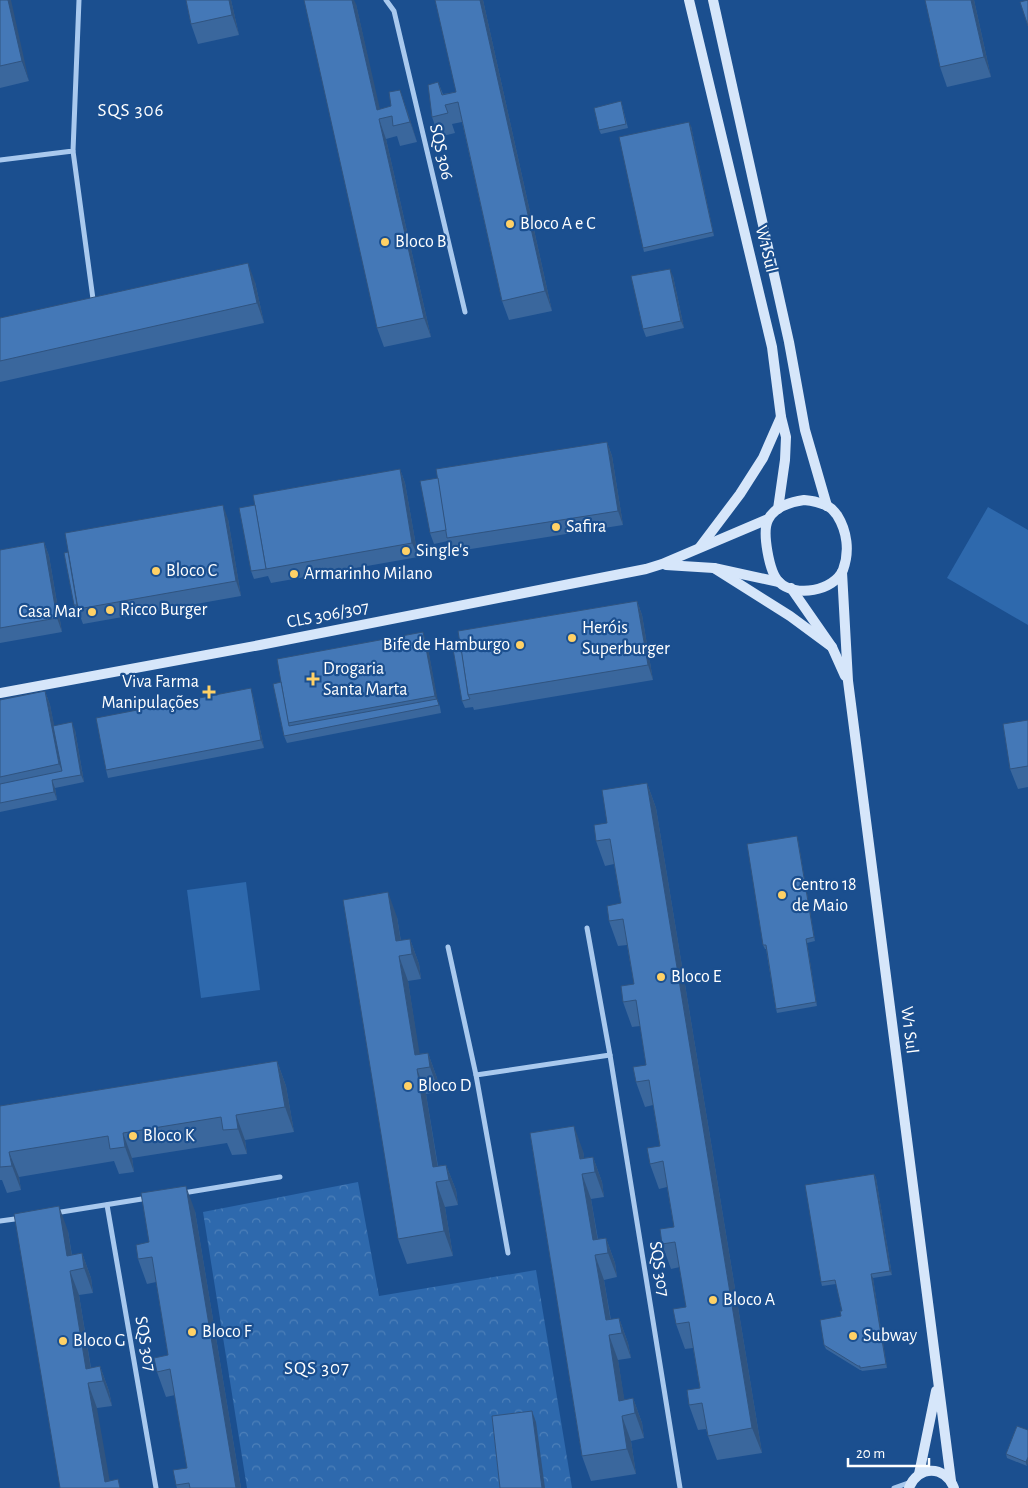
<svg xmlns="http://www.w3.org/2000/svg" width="1028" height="1488" font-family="'Alegreya Sans',sans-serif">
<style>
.green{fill:#2e69ad}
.park{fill:url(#park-crowns)}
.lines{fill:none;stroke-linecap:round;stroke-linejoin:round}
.street{stroke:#a9c9ee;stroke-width:5}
.secondary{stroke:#d6e6fa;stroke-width:10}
.wall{fill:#3a679d}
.shaded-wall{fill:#305480}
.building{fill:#4478b7;stroke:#305480}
.poi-dot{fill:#ffd166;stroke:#1b4f8f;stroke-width:2}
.labels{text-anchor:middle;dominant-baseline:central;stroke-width:4.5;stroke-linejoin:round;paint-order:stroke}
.street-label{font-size:18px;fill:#fff;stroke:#1b4f8f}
.poi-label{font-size:18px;fill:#fff;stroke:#1b4f8f;text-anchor:start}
.neighbourhood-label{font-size:19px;letter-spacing:1px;fill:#fff;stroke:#1b4f8f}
</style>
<defs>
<pattern id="park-crowns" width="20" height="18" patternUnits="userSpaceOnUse" patternTransform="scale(1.25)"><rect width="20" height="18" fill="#2e69ad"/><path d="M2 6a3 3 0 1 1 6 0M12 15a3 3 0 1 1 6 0" fill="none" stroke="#4d80b9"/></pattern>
</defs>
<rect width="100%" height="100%" fill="#1b4f8f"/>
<g class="green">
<polygon points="988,507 1028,530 1028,625 947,578"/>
<polygon points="246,882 260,990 201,998 187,890"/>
</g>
<polygon class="park" points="358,1182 379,1296 536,1270 572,1488 247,1488 203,1212"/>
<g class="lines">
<g class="street">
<polyline points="386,0 394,11 465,312"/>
<polyline points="73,151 93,299"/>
<polyline points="0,160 73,151 79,0"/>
<polyline points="587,928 610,1055 680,1488"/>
<polyline points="448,947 476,1075 508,1253"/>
<polyline points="476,1075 610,1055"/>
<polyline points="183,1193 280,1177"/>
<polyline points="107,1205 156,1488"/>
<polyline points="55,1213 148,1198"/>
<polyline points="0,1221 22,1218"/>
<polyline points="894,1488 911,1482"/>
</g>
<g class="secondary">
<polyline points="689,0 772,347 781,417 786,437 785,460 778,509"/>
<polyline points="713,0 789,342 805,430 827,506"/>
<path d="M804,500C813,501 821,502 829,507C833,509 834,512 837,515C847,531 850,551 843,570C834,591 795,598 779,582C769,572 762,532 768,520C774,507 791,502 804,500Z"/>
<polyline points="700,547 740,494 763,458 781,417"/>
<polyline points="666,565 714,568 779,582"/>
<polyline points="714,568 790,616 832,647"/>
<polyline points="842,572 848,681 951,1481"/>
<polyline points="791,588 832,647 845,676"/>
<polyline points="0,693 260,645 646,569 662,564 768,519"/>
<polyline points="919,1474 936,1391"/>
<path d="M909,1488C918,1465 945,1465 954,1488"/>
</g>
</g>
<g class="wall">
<polygon points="0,0 29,81 0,88"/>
<polygon points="186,0 231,0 239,35 198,44 191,24"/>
<polygon points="483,0 552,311 509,320 502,301 462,122 452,124 455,133 439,137 432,117 438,82 443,94 456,92"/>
<polygon points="974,0 991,77 947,87 940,67"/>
<polygon points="356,4 379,109 407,110 417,142 400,146 397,136 386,139 431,337 384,347 377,328"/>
<polygon points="621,101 628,128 601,134 599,130"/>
<polygon points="691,126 714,236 644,252 643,248"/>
<polygon points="673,276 684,328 646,337 643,329"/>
<polygon points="255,282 264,323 0,382 0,318"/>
<polygon points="607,442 612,456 623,525 452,552 448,541 434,544 430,533 438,478"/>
<polygon points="400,469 405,483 418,557 271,583 268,576 254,579 251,571 255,505"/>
<polygon points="228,519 241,596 83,624 79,613 77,613 74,605"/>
<polygon points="44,542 49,556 62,632 0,643 0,550"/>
<polygon points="637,601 642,615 653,680 474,710 473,707 465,708 462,701 461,648"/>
<polygon points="427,643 437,699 440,707 441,713 287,743 284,736 281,682"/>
<polygon points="45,691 50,705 54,726 75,730 84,782 55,788 57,800 0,812 0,700"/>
<polygon points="253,696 264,748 108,778 106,770"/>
<polygon points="1028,720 1028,787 1018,789 1010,769"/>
<polygon points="647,783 656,808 762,1453 717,1460 708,1436 706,1429 698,1430 689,1405 700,1388 693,1348 685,1349 676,1324 686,1307 680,1267 671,1269 662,1244 674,1227 667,1187 659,1189 650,1164 660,1146 653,1105 645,1107 636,1082 646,1065 640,1026 632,1027 623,1002 634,984 627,945 618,946 609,921 621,903 614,864 605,866 596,841 607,823"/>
<polygon points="798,840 815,941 807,943 817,1006 777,1013 776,1009 766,949 765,949 763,945"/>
<polygon points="397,917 401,941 410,939 419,964 421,979 408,981 419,1054 428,1053 437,1078 439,1092 426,1094 438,1166 446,1165 456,1190 458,1205 445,1207 453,1256 407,1264 398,1239"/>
<polygon points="277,1061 286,1086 294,1132 245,1140 247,1154 232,1155 227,1143 132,1158 134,1172 119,1174 114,1161 19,1177 21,1190 7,1193 2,1180 0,1180 0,1106"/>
<polygon points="530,1133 583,1151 584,1158 593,1157 602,1182 604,1197 591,1199 598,1239 606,1238 615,1263 617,1277 604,1280 611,1320 619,1318 628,1343 631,1358 618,1360 624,1400 633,1398 642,1423 644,1438 631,1441 636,1474 591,1481 582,1456"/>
<polygon points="874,1174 876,1178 892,1275 873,1278 887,1368 862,1371 861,1370 860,1370 826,1349 824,1345 841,1316 842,1311 836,1284 822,1286 821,1282"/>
<polygon points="195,1211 241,1488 177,1488 176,1485 187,1468 175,1395 166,1397 157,1372 168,1355 156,1282 147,1284 138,1259 149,1242"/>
<polygon points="68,1231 72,1255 82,1253 91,1278 93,1293 79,1295 91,1368 100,1366 109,1391 112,1406 97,1408 60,1488"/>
<polygon points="1017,1426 1027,1466 1007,1458 1006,1454"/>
</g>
<g class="shaded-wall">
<polygon points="8,0 11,0 29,81 22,61"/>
<polygon points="229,0 231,0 239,35 232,15"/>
<polygon points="352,0 354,0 356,4 382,118 377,110"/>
<polygon points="480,0 483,0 552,311 545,291"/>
<polygon points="971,0 974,0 991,77 984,57"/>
<polygon points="400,90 407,110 417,142 410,122"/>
<polygon points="379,119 386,139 431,337 424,318"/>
<polygon points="689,122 691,126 714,236 713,232"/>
<polygon points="248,263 255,282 264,323 257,303"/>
<polygon points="670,269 673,276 684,328 681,321"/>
<polygon points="607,442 612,456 623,525 618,511"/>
<polygon points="400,469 405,483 418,557 412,543"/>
<polygon points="223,505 228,519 241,596 236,581"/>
<polygon points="44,542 49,556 62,632 57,618"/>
<polygon points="637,601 642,615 653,680 648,665"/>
<polygon points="423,632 427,643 439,707 435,696"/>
<polygon points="251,688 253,696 264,748 261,740"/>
<polygon points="45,691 50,705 65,778 59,764"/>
<polygon points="72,722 75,730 84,782 81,775"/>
<polygon points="52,780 55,788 57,800 54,792"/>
<polygon points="647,783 656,808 762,1453 752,1428"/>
<polygon points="797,836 798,840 815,941 814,937"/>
<polygon points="388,892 397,917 403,955 396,941"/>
<polygon points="410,939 419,964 421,979 412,954"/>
<polygon points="806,939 807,943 817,1006 816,1002"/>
<polygon points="399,956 408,981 422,1068 415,1055"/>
<polygon points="428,1053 437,1078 439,1092 430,1067"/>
<polygon points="277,1061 286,1086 294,1132 285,1107"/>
<polygon points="417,1069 426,1094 440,1181 433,1167"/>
<polygon points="236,1115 245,1140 247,1154 238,1129"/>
<polygon points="574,1126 583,1151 587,1174 580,1159"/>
<polygon points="123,1133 132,1158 134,1172 125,1147"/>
<polygon points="9,1152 19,1177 21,1190 12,1166"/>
<polygon points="593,1157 602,1182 604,1197 595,1172"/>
<polygon points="446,1165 456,1190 458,1205 449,1180"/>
<polygon points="582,1174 591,1199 600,1254 593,1240"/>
<polygon points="874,1174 876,1178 892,1275 890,1271"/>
<polygon points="436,1182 445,1207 453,1256 444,1231"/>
<polygon points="186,1186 195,1211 241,1488 236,1488"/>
<polygon points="59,1206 68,1231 74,1270 67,1256"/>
<polygon points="606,1238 615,1263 617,1277 608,1253"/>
<polygon points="82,1253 91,1278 93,1293 84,1268"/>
<polygon points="595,1255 604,1280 613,1335 606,1320"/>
<polygon points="70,1271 79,1295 93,1382 86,1369"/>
<polygon points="871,1274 873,1278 887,1368 886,1364"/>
<polygon points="619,1318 628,1343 631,1358 622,1333"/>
<polygon points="609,1335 618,1360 627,1415 619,1401"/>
<polygon points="100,1366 109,1391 112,1406 103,1381"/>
<polygon points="88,1383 97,1408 111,1488 105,1482"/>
<polygon points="633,1398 642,1423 644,1438 635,1413"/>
<polygon points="532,1411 536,1422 545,1488 542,1488"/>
<polygon points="622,1416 631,1441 636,1474 627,1449"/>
<polygon points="1028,1457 1028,1464 1027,1466 1026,1462"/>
</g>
<g class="building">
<polygon points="0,0 8,0 22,61 0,66"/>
<polygon points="186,0 229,0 232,15 191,24"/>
<polygon points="304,0 352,0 377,110 391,106 389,92 400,90 410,122 393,126 392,116 379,119 424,318 377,328"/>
<polygon points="435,0 480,0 545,291 502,301 458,102 445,105 448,113 432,117 428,85 438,82 442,95 456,92"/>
<polygon points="925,0 971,0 984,57 940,67"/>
<polygon points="1028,0 1028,26 1020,2"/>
<polygon points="621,101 626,124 599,130 594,108"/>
<polygon points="689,122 713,232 643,248 619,137"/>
<polygon points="248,263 257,303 0,361 0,318"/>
<polygon points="670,269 681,321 643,329 631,276"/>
<polygon points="607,442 618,511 447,538 436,469"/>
<polygon points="400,469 412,543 266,569 253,495"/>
<polygon points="438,478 446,530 430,533 420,481"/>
<polygon points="223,505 236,581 78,609 65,533"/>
<polygon points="255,505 266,569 251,571 239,508"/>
<polygon points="44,542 57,618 0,628 0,550"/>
<polygon points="68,552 77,605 74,605 64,553"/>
<polygon points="637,601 648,665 468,695 458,631"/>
<polygon points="423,632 435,696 288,723 277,659"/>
<polygon points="461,648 468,695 470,699 462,701 453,649"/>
<polygon points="281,682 289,726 437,699 439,705 284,736 273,684"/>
<polygon points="251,688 261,740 106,770 96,718"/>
<polygon points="45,691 59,764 0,777 0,700"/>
<polygon points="1028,720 1028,766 1010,769 1003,724"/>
<polygon points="72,722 81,775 52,780 54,792 0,803 0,784 62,771 53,726"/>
<polygon points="647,783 752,1428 708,1436 702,1403 689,1405 687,1390 700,1388 689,1322 676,1324 673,1309 686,1307 675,1242 662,1244 660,1229 674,1227 663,1161 650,1164 647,1148 660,1146 649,1080 636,1082 633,1067 646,1065 636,1000 623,1002 621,986 634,984 623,919 609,921 607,906 621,903 610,839 596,841 594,825 607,823 602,790"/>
<polygon points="797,836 814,937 806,939 816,1002 776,1009 766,945 763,945 747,844"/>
<polygon points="388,892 396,941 410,939 412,954 399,956 415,1055 428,1053 430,1067 417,1069 433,1167 446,1165 449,1180 436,1182 444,1231 398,1239 343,900"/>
<polygon points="277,1061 285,1107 236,1115 238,1129 223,1130 221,1117 123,1133 125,1147 110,1149 108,1136 9,1152 12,1166 0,1167 0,1106"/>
<polygon points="574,1126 580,1159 593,1157 595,1172 582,1174 593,1240 606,1238 608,1253 595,1255 606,1320 619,1318 622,1333 609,1335 619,1401 633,1398 635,1413 622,1416 627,1449 582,1456 530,1133"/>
<polygon points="874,1174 890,1271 871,1274 886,1364 860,1368 860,1366 858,1366 824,1345 820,1320 841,1316 840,1311 842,1311 835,1280 821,1282 805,1185"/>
<polygon points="186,1186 236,1488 190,1488 189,1483 176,1485 173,1470 187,1468 170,1369 157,1372 154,1358 168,1355 152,1257 138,1259 136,1245 149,1242 141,1193"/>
<polygon points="59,1206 67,1256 82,1253 84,1268 70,1271 86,1369 100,1366 103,1381 88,1383 105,1482 118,1479 120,1488 60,1488 14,1214"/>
<polygon points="532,1411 542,1488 500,1488 492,1416"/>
<polygon points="1017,1426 1028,1430 1028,1457 1026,1462 1006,1454"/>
</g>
<g class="poi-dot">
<circle cx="510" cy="224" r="5"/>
<circle cx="385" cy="242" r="5"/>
<circle cx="556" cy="527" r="5"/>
<circle cx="406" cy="551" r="5"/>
<circle cx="156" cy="571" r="5"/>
<circle cx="294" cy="574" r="5"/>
<circle cx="110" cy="610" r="5"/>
<circle cx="92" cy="612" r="5"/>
<circle cx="572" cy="638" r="5"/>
<circle cx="520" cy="645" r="5"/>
<path d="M310.5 671.5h5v5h5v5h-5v5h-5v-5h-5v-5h5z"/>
<path d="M206.5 684.5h5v5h5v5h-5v5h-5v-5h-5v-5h5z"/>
<circle cx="782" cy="895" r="5"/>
<circle cx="661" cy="977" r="5"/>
<circle cx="408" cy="1086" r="5"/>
<circle cx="133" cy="1136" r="5"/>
<circle cx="713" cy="1300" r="5"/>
<circle cx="192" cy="1332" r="5"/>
<circle cx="853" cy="1336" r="5"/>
<circle cx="63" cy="1341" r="5"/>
</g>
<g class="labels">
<g class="street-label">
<text transform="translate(441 152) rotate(77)">SQS 306</text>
<text transform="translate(766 249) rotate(76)">W1 Sul</text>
<text transform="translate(328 615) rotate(-11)">CLS 306/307</text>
<text transform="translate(909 1030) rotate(83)">W1 Sul</text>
<text transform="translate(659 1269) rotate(81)">SQS 307</text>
<text transform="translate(145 1344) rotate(80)">SQS 307</text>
</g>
<g class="poi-label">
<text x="520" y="224">Bloco A e C</text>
<text x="395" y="242">Bloco B</text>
<text x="566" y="527">Safira</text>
<text x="416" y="551">Single's</text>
<text x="166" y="571">Bloco C</text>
<text x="304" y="574">Armarinho Milano</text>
<text x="120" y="610">Ricco Burger</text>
<text x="82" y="612" text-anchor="end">Casa Mar</text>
<text x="582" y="628">Heróis<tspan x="582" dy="21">Superburger</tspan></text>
<text x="510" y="645" text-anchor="end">Bife de Hamburgo</text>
<text x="323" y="669">Drogaria<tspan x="323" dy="21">Santa Marta</tspan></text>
<text x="199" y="682" text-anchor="end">Viva Farma<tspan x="199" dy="21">Manipulações</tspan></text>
<text x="792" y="885">Centro 18<tspan x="792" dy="21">de Maio</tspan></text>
<text x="671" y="977">Bloco E</text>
<text x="418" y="1086">Bloco D</text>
<text x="143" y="1136">Bloco K</text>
<text x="723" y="1300">Bloco A</text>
<text x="202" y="1332">Bloco F</text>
<text x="863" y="1336">Subway</text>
<text x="73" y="1341">Bloco G</text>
</g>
<g class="neighbourhood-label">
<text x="131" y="110">SQS 306</text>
<text x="317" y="1368">SQS 307</text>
</g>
</g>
<path d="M848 1458v8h81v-8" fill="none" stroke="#ffffff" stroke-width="2.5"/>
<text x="856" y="1458" font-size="15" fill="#ffffff" stroke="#1b4f8f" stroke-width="4" paint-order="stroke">20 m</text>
</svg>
